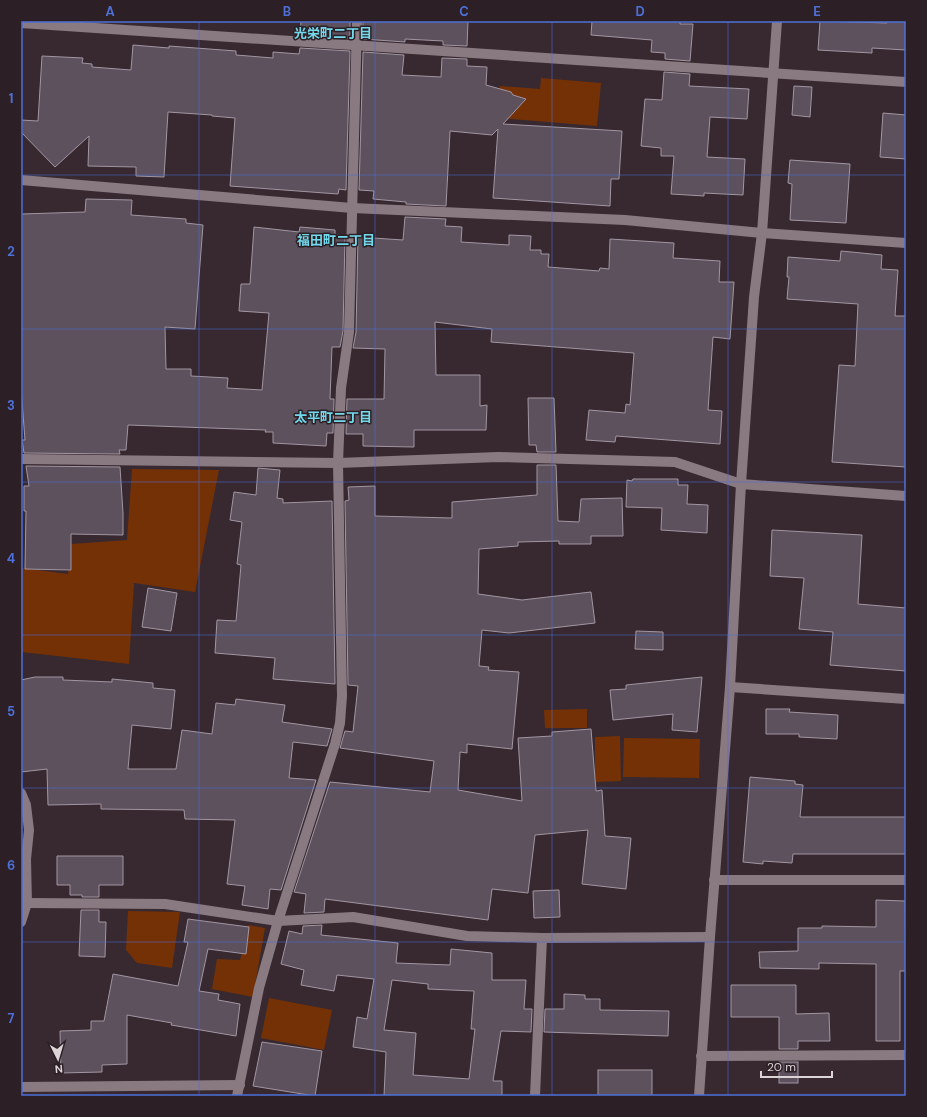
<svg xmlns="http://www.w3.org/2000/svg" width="927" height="1117" font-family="'DM Sans','Noto Sans JP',sans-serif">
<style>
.green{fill:#743106}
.building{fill:#5c515d;stroke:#a296a3;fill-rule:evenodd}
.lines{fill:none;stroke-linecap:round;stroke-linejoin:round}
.minor{stroke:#897980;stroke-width:10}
.tertiary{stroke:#897980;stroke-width:10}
.grid{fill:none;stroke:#4d70d8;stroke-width:1;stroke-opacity:0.55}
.labels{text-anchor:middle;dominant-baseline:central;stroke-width:3;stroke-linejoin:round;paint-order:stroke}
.neighbourhood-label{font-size:13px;font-weight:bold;fill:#71d9eb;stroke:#2c1f25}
.neatline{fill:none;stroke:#4d70d8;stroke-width:1.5}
.grid-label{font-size:13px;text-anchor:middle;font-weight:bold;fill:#4d70d8}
</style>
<rect width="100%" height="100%" fill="#37292f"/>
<g class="green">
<polygon points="541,78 601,83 597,126 498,118 500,86 540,89"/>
<polygon points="132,469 219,470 195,592 134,583 129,664 21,652 21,554 22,568 68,574 71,544 127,540"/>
<polygon points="587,709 587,728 545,728 544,710"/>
<polygon points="620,736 621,781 595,782 595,737"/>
<polygon points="624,738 700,739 699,778 623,777"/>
<polygon points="128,911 180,912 172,968 137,963 126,950"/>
<polygon points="248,925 265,928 253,997 212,989 217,959 240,960"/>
<polygon points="269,998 332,1010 324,1050 261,1038"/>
</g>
<g class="building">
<polygon points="301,21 350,21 350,38 300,35"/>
<polygon points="363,21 468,21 467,46 443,45 443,41 405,39 405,42 363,39"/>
<polygon points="592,21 680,21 680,24 693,24 690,61 665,59 665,53 651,52 652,40 591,35"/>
<polygon points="820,21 887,23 887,21 906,21 906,50 872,48 872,53 818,50"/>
<polygon points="133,45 169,48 169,46 236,51 236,55 273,58 273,52 299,54 300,48 350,51 346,190 339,189 338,194 230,186 235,118 212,116 212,115 168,112 164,177 136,176 136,167 88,166 89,136 55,167 21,132 21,120 38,121 42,56 83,58 82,63 92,64 92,67 131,70"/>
<polygon points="363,52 404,55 402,75 441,77 442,58 467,59 467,66 487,67 486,85 511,92 513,95 526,99 503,124 622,131 619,179 611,179 610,206 493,198 498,129 492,135 450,131 446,206 406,204 406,202 373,199 374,191 359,190"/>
<polygon points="664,72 690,74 689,86 749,89 747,119 710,117 707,157 745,159 743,195 704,193 704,196 671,194 674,156 661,156 661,148 641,146 645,99 662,100"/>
<polygon points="794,86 812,87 810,117 792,115"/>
<polygon points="883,113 906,115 906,159 880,157"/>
<polygon points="790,160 850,164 846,223 790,220 792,184 788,183"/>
<polygon points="86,199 132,200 131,215 186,219 186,223 203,225 195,329 165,327 166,369 191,369 191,376 228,378 227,388 262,390 269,313 239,311 241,284 250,284 254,227 299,232 300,227 335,230 335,235 345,236 343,331 340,347 332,347 330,399 334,399 333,433 327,433 326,446 273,443 273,432 265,432 266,430 128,425 126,450 119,450 120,454 24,453 22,440 25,440 21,388 21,214 85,212"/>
<polygon points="405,217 446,219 445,226 462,227 461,242 509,245 509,235 531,236 530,250 541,250 541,254 549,254 548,267 599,271 600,268 609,269 610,239 674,243 673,258 720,261 719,282 734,282 730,339 713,337 708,410 722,411 720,444 616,436 615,442 586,440 589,410 625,413 626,404 630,405 634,353 491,342 492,329 435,322 436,375 480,375 480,406 487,405 486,430 414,430 414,447 363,446 363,434 346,434 347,399 384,399 385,349 353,348 356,332 358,237 403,240"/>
<polygon points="841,251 882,255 881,269 898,270 895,316 906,316 906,467 832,462 839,365 855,366 858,304 787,299 789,277 787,277 788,257 840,261"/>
<polygon points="528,398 554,398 556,452 537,452 536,445 529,445"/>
<polygon points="537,465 556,465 558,521 579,522 581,499 622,498 623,536 591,536 591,544 559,544 559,541 518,542 518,546 479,549 478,594 522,600 591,592 595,623 509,633 482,630 479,666 489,667 488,670 519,672 512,749 467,744 467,753 460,752 458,790 522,801 518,738 552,736 552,732 591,729 596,791 602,790 605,836 631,838 626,889 582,884 588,830 535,835 528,893 492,889 488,920 325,899 324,912 304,913 306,894 294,892 330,782 430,792 434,761 340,748 345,731 353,732 358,686 348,685 345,501 349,500 348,487 375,486 375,516 452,518 452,502 537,495"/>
<polygon points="26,466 120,467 123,513 123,535 71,534 71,570 25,569 26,511 24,511 24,486 29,486"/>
<polygon points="258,468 280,470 277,498 283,499 283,503 332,501 335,684 273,679 275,658 215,653 217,620 236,621 241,565 237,564 242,522 230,520 234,492 256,495"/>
<polygon points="633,479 678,479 678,485 688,485 687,504 708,505 707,533 661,530 662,508 626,507 627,480 632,481"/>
<polygon points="772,530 862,535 858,604 906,608 906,671 830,665 833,632 799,629 804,578 770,576"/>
<polygon points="148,588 177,593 171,631 142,627"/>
<polygon points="636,631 663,632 663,650 635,649"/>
<polygon points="35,677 63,677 63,680 112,682 112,679 153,683 153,688 175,690 171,729 132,725 128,769 176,769 182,730 212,734 216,703 235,705 236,699 285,705 282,722 332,729 327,746 293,742 289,778 316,780 281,890 270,889 268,909 242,905 245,886 227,884 235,820 185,819 184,810 101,809 101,804 48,805 47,769 21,772 21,680"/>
<polygon points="702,677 697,732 672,730 673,714 613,720 610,690 626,689 626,685"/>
<polygon points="766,709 790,709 789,712 838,715 837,739 799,737 799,734 766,734"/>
<polygon points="750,777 795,781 795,784 803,785 800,817 906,817 906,854 793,854 792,863 763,861 763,864 743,862"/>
<polygon points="57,856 123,856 123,885 99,885 99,897 82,897 82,895 70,895 70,885 57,885"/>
<polygon points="559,890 560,917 534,918 533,891"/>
<polygon points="876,900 905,901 906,971 900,971 900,1041 876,1041 876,964 819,963 819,969 760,968 759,952 798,951 798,928 822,928 822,926 876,927"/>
<polygon points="81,910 99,910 99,922 106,922 105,957 79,956"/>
<polygon points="188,919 249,927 246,954 208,949 199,991 219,994 218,1000 240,1004 236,1036 171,1025 172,1023 127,1015 127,1064 102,1065 102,1072 61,1073 60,1031 91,1030 91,1021 104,1021 113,974 178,986 188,942 184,942"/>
<path d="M322,925L321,935L398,943L396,963L450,965L451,949L492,953V980H526L524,1009H532L531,1032L501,1031L493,1081H502V1096H384L386,1052L353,1047L357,1017L367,1019L374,979L337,975L334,991L301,985L304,970L281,964L289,931L302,934L303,926ZM392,980L428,984V989L474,991L471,1029H475L469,1079L413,1075L416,1033L384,1030Z"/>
<polygon points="731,985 796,985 796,1014 829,1013 830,1041 798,1041 798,1049 779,1049 779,1017 731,1017"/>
<polygon points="564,994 585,995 585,999 600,999 600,1010 669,1011 668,1036 544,1032 545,1009 564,1009"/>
<polygon points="262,1042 322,1051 315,1096 253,1086"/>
<rect x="779" y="1062" width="19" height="21"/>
<rect x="598" y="1070" width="54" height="26"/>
</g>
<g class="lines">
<g class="minor">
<polyline points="21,23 906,82"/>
<polyline points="21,180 352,208 625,220 762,233 906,243"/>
<polyline points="21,459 338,463 498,457 675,462 741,484"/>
<polyline points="730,687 906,699"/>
<polyline points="21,793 26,805 29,830 26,859 27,903 21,922"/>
<polyline points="714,880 906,880"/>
<polyline points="27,903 165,904 278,921 353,917 467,936 542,938 710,937"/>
<polyline points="701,1056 906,1055"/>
<polyline points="21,1087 240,1085"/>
<polyline points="237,1096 259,988 278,921 335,744 340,723 342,696 338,463 341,388 349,332 357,21"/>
<polyline points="535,1096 542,938"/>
</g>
<g class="tertiary">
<polyline points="741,484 906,496"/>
<polyline points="699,1096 710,937 730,687 741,484 754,297 762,233 777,21"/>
</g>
</g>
<path class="grid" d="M199,21V1096M375,21V1096M552,21V1096M728,21V1096M21,175H906M21,329H906M21,482H906M21,635H906M21,788H906M21,942H906"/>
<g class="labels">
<g class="neighbourhood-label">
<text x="333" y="33">光栄町二丁目</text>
<text x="336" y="240">福田町二丁目</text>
<text x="333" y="417">太平町二丁目</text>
</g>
</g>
<rect width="927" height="1117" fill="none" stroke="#2c1f25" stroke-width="44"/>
<g transform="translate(58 1059) rotate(175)" stroke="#2c1f25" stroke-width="3" paint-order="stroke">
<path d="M0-3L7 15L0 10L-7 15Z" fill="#ddd4d8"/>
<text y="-6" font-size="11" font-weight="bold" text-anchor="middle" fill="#ddd4d8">N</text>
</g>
<path d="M761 1071v6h71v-6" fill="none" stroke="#ddd4d8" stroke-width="2"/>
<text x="767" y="1071" font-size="12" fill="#ddd4d8" stroke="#2c1f25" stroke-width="3" paint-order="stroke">20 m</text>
<rect x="22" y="22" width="883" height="1073" class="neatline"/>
<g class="grid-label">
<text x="110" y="16">A</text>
<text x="287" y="16">B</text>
<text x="464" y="16">C</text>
<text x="640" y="16">D</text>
<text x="817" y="16">E</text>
<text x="11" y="103">1</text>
<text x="11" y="256">2</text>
<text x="11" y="410">3</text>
<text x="11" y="563">4</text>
<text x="11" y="716">5</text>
<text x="11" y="870">6</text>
<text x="11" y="1023">7</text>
</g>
</svg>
